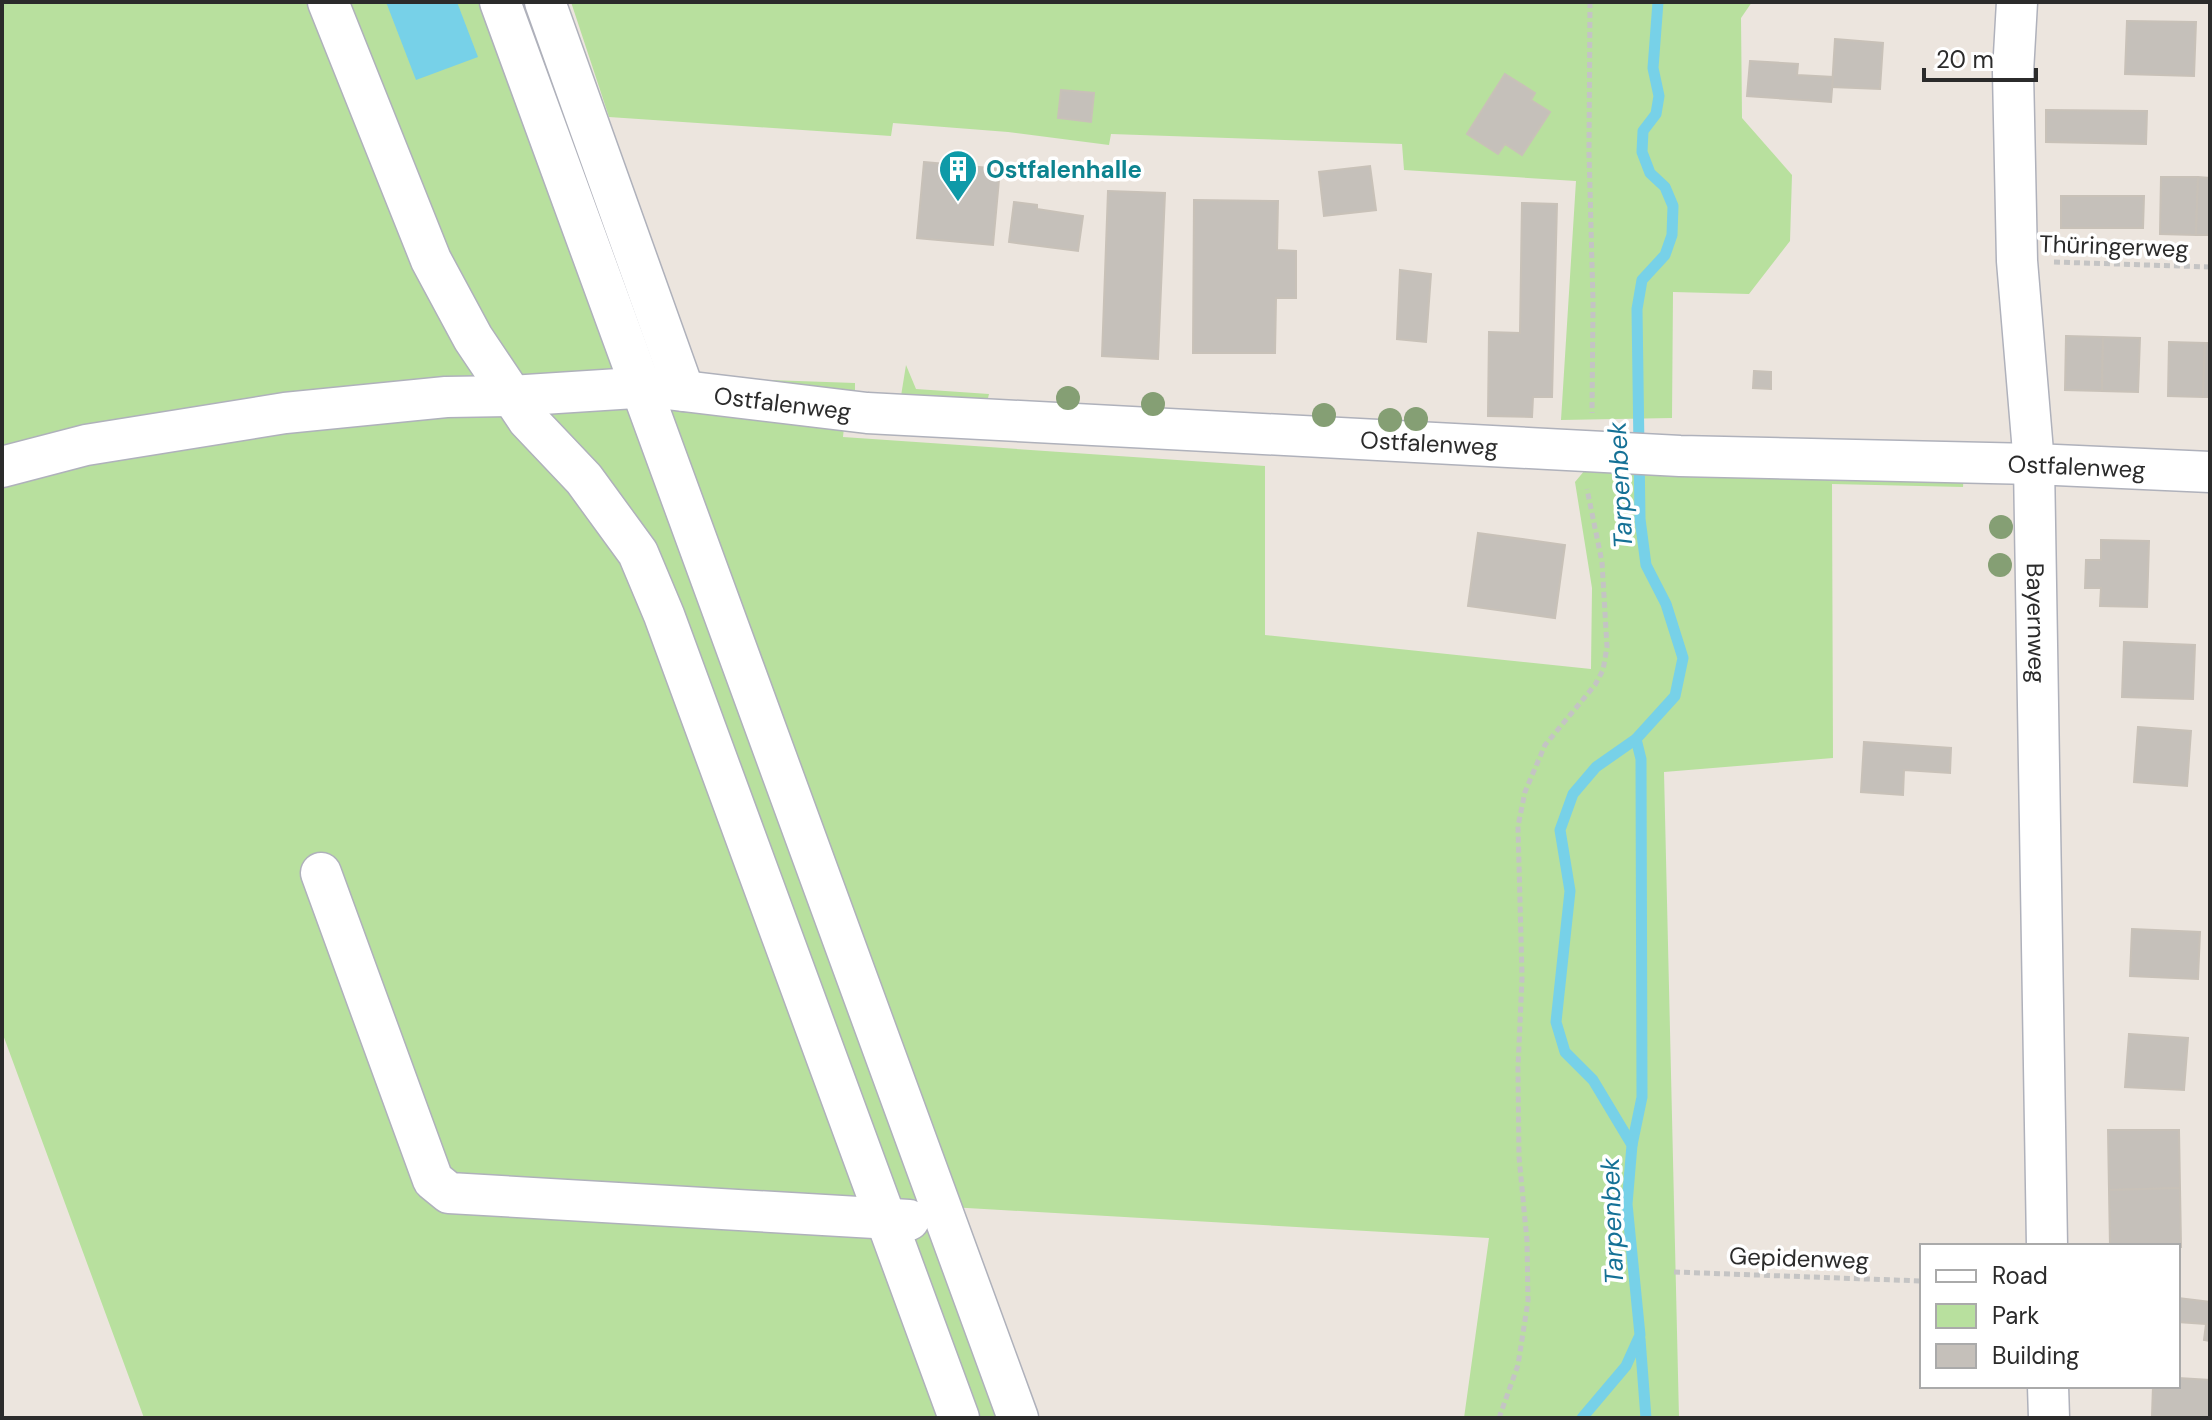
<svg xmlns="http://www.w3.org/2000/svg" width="2212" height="1420" font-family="'DM Sans',sans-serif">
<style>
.green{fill:#b8e09e}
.water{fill:#77d1e8}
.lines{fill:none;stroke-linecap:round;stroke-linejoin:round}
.stream{stroke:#77d1e8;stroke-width:11}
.building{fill:#c5c0ba;stroke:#c8c1b8;stroke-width:2}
.minor-casing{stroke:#afb1bb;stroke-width:43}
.path{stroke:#c4c4c4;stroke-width:5;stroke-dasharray:6 4;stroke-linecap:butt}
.minor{stroke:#fff;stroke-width:40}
.tree{fill:#859f74}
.labels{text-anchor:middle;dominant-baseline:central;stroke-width:7;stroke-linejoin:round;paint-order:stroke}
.culture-label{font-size:24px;font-weight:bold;fill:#0d838f;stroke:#fff;text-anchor:start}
.street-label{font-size:24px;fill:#2b2b2b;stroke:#fff}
.water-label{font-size:26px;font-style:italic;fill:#157196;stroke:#fff}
</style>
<rect width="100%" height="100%" fill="#ece5de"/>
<g class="green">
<polygon points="2,2 315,2 572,489 620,558 649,621 944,1418 144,1418 2,1032"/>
<polygon points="343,2 494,2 630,376 519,380 443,255"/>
<polygon points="571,2 1752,2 1741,18 1742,118 1792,175 1790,241 1749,294 1673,292 1672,418 1561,420 1576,181 1404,170 1402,144 1111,134 1109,145 1008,132 893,123 891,136 609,117"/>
<polygon points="906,365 916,389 989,394 987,402 901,396"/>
<polygon points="707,378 855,383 855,396"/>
<polygon points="653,395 844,427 843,437 1265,466 1265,635 1591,669 1592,588 1575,482 1590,464 1964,472 1963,487 1832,484 1833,758 1664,772 1679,1418 1464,1418 1489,1238 950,1207"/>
<polygon points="629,401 939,1218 901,1211 650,547 557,428 543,402"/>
<polygon points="909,1226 935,1228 1012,1418 970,1418"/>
</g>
<polygon class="water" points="386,2 457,2 478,57 416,80"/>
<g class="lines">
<g class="stream">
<polyline points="1632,1145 1642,1097 1641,759 1636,739"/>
<polyline points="1640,1339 1646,1418"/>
<polyline points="1582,1418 1626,1366 1640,1335 1627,1204 1632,1145 1593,1080 1565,1052 1556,1022 1570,891 1560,830 1573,794 1596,767 1636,739 1675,696 1683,658 1666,604 1646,565 1640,519 1637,309 1642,280 1665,255 1672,235 1673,206 1665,187 1650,173 1642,152 1643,131 1656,114 1659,96 1653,68 1658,2"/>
</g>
</g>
<g class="building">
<polygon points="2127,21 2196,22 2194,76 2125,74"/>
<polygon points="1835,39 1883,43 1880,89 1832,87"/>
<polygon points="1750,61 1798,64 1797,75 1833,77 1831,102 1747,96"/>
<polygon points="1505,74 1535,93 1531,100 1550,112 1522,155 1505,144 1498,154 1467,134"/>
<polygon points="1061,90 1094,93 1091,122 1058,118"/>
<polygon points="2046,110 2147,111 2146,144 2046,142"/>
<polygon points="924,162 1000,169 993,245 917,238"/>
<polygon points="1370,166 1376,210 1324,216 1319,172"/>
<polygon points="2161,177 2198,177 2196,235 2160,234"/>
<polygon points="2198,177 2210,178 2210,235 2196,235"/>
<polygon points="1108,191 1165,193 1158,359 1102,356"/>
<polygon points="2061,196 2144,196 2143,228 2061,228"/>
<polygon points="1194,200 1278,201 1277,250 1296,251 1296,298 1276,298 1275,353 1193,353"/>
<polygon points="1014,202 1037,205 1037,209 1083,216 1078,251 1009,242"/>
<polygon points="1522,203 1557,204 1552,397 1533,397 1532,417 1488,416 1489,332 1520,333"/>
<polygon points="1400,270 1431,274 1426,342 1397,339"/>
<polygon points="2066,336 2103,337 2102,391 2065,390"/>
<polygon points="2103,337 2140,338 2138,392 2102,391"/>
<polygon points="2169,342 2205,343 2203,397 2168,396"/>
<polygon points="2205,343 2210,343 2210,397 2203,397"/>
<polygon points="1754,371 1771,372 1771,389 1753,388"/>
<polygon points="1478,533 1565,545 1555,618 1468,606"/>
<polygon points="2101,540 2149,541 2147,607 2100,606 2101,588 2085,588 2086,560 2101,560"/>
<polygon points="2124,642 2195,645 2193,699 2122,697"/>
<polygon points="2138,727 2191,731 2187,786 2134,782"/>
<polygon points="1864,742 1951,748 1950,773 1904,770 1903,795 1861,792"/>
<polygon points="2132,929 2200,932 2198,979 2130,976"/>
<polygon points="2129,1034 2188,1038 2184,1090 2125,1087"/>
<polygon points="2108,1130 2179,1130 2180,1188 2109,1190"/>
<polygon points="2180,1188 2181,1247 2110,1246 2109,1190"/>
<polygon points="2178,1298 2210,1302 2210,1341 2204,1340 2206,1324 2178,1322"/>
<polygon points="2178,1378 2210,1380 2210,1418 2152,1416 2153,1386 2178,1386"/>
</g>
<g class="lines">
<defs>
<g id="minor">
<polyline points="328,2 431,260 473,338 528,420 584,479 638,553 664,615 959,1418"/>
<polyline points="500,2 1018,1418"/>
<polyline points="545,2 684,391"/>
<path id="s1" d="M2017,2L2013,72L2017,261L2034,464L2047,1246"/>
<path id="s2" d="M2,467L86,445L285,413L446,397L511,396L650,387L867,413L1680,456L2034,464L2210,472"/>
<polyline points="321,873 433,1180 449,1193 909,1220"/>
<polyline points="2048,1386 2049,1418"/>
</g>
</defs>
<use href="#minor" class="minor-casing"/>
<g class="path">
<polyline points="1590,2 1589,152 1593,302 1592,413"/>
<polyline points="2054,262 2210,267"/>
<polyline points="1674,1272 1922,1281"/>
<polyline points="1499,1418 1518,1365 1528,1301 1527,1241 1519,1157 1518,1068 1522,977 1518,826 1525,792 1545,745 1595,685 1603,670 1607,647 1602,562 1587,489"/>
</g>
<use href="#minor" class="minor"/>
</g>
<g class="tree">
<circle cx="1068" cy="398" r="12"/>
<circle cx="1153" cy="404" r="12"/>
<circle cx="1324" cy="415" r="12"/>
<circle cx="1416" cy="419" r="12"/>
<circle cx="1390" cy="420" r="12"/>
<circle cx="2001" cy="527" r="12"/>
<circle cx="2000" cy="565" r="12"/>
</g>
<defs>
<symbol id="building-pin" viewBox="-11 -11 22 30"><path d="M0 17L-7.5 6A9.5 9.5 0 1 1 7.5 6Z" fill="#0f9aa8" stroke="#fff"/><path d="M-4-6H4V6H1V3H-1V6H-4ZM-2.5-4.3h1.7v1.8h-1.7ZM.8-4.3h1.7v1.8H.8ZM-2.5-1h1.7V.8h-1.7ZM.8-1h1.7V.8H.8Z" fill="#fff"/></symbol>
</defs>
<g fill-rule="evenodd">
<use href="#building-pin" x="936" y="147" width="44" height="60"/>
</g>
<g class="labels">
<g class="culture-label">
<text x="986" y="169">Ostfalenhalle</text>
</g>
<g class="street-label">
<text transform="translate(2114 246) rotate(2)">Thüringerweg</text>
<text stroke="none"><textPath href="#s2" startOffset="788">Ostfalenweg</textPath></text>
<text stroke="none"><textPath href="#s2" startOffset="1436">Ostfalenweg</textPath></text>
<text stroke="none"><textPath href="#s2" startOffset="2084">Ostfalenweg</textPath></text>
<text stroke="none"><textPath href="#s1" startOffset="622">Bayernweg</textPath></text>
<text transform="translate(1799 1258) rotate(2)">Gepidenweg</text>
</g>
<g class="water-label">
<text transform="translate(1620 485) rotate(-93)">Tarpenbek</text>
<text transform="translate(1612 1221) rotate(-92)">Tarpenbek</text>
</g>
</g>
<rect width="2212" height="1420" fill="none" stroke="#2b2b2b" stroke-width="8"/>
<rect x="1920" y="1244" width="260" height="144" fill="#ffffff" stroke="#aaaaaa" stroke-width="2"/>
<rect x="1936" y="1270" width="40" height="12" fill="#ffffff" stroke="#aaaaaa" stroke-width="2"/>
<text x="1992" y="1284" font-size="24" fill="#2b2b2b">Road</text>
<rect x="1936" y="1304" width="40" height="24" fill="#b8e09e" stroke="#aaaaaa" stroke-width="2"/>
<text x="1992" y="1324" font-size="24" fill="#2b2b2b">Park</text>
<rect x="1936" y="1344" width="40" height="24" fill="#c5c0ba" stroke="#aaaaaa" stroke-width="2"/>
<text x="1992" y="1364" font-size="24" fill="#2b2b2b">Building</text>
<path d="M1924 68v12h112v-12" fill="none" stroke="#2b2b2b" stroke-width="4"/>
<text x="1936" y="68" font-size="24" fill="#2b2b2b" stroke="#ffffff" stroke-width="6" paint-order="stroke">20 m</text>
</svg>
